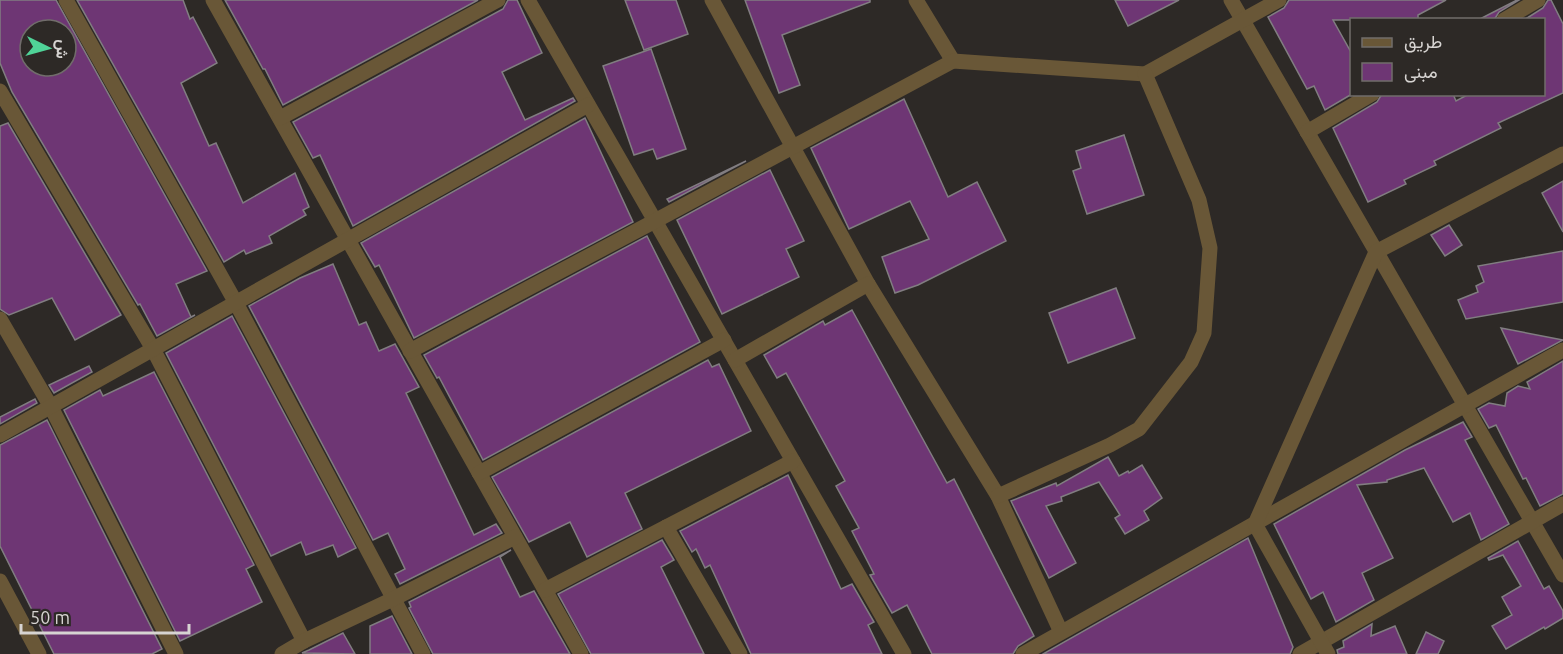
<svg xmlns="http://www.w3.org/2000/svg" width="1563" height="654" font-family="Ubuntu,Vazirmatn,sans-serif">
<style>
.building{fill:#6e3674;stroke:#817d81;stroke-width:1.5;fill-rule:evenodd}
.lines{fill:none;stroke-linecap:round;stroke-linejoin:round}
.minor{stroke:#695737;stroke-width:15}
</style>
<rect width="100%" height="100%" fill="#2d2926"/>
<g class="building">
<path d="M0,0H56L207,271L176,284L191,317L195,315L157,336L140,304L138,305L12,92L0,63ZM30,30H66V66H30Z"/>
<polygon points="77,0 183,0 190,19 193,17 217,63 181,83 209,146 216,143 243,203 295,173 309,207 303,210 306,215 269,236 272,243 246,254 244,250 224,262"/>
<polygon points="225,0 478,0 283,105 265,69 263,69"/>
<polygon points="508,0 517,0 542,53 502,72 525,120 573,98 575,101 353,226 320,155 313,158 293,122 503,9"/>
<polygon points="625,0 676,0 688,34 644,50"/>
<polygon points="745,0 870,0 870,2 782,35 800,85 779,93"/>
<polygon points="1115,0 1179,0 1128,26"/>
<polygon points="1289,0 1446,0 1418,15 1418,20 1333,20 1352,54 1352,94 1325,110 1314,86 1307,89 1268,17 1284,8"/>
<polygon points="1517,0 1519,0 1499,12 1494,20 1478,20"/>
<polygon points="1548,0 1551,0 1563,24 1563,93 1498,123 1501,128 1434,161 1436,165 1404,180 1406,184 1368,202 1333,128 1377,102 1382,94 1453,94 1456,101 1469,94 1544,94 1544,20 1524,20 1543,8"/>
<polygon points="651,49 686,149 657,159 653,149 634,155 603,66"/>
<polygon points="904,99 948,197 977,182 1006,241 918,285 895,293 882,257 929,239 910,201 849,229 811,148"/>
<polygon points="585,118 633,222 414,338 379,265 375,267 361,243"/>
<polygon points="8,123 121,315 75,340 52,298 9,315 0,309 0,126"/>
<polygon points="1124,135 1144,195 1087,214 1073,171 1081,168 1076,151"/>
<polygon points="746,161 669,202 667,199"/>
<polygon points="770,170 804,241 786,249 799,277 722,314 677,220"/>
<polygon points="1563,181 1563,232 1542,193"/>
<polygon points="1449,225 1462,245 1445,256 1431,235"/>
<polygon points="647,236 700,342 483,460 439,377 437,378 424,355"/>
<polygon points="1563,251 1563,302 1466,319 1458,300 1478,292 1476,286 1484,282 1478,266"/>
<polygon points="333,264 359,325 366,322 379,351 395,344 419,387 406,393 474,535 496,524 502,533 400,584 395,574 405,569 388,533 373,540 249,306 300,278"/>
<polygon points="1116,288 1135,338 1068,363 1049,313"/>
<polygon points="852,310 947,483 954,479 1034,636 1018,646 1013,654 932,654 907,605 892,613 870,575 874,574 852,531 859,528 836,486 845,481 786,373 777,378 764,355 823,321 825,325"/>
<polygon points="232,316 356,548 338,557 333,545 306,555 301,542 271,556 166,353"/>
<polygon points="1501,328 1563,340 1518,364"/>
<polygon points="708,360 712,367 719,364 751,431 625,493 642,529 587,557 570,522 529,542 492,477"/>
<polygon points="1563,361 1563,494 1540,506 1526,478 1523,479 1496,425 1489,428 1478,409 1489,403 1505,406 1507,393 1518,386 1530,389 1527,382"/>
<polygon points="89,366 92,372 54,393 49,385"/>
<polygon points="154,372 254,565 246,569 262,602 180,641 64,410 100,390 103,396"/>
<polygon points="35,399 37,403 0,424 0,417"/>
<polygon points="47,420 162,649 152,654 54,654 0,546 0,445"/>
<polygon points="1463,422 1472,437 1465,440 1509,524 1481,540 1470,513 1453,522 1424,468 1387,480 1387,482 1357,485 1393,558 1362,573 1374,600 1336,622 1323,592 1311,599 1274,524 1405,450"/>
<polygon points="1108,457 1119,476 1128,471 1129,473 1142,465 1162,498 1144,511 1149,520 1125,534 1115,518 1120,515 1099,482 1061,497 1062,501 1046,506 1076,563 1049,578 1011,501 1056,483 1057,486"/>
<polygon points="788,475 841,589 852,584 874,622 868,625 882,654 751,654 710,565 705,568 696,549 692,552 680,531"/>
<polygon points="1248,538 1293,647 1290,654 1043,654"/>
<polygon points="662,540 674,560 661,567 704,654 591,654 558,594"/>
<polygon points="1518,541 1544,589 1549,586 1563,611 1563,618 1545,629 1544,627 1506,649 1492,626 1512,615 1502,597 1521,586 1503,555 1489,560 1488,558"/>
<polygon points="511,550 500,557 520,597 534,591 570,654 433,654 409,608 411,607 409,602"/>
<polygon points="392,616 412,654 370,654 370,626"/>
<polygon points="1372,624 1371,636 1395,626 1407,654 1338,654 1337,650 1344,647 1343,641"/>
<polygon points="1426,632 1444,641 1438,654 1416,654"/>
<polygon points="343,633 355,654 302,653 309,650"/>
</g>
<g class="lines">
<g class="minor">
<polyline points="66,0 236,303 423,654"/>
<polyline points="213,0 581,654"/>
<polyline points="528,0 904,654"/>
<polyline points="712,0 868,284 998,496 1061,632"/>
<polyline points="916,0 953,61"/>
<polyline points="1231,0 1563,575"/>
<polyline points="1504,20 1538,0"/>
<polyline points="0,91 153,349 304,641"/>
<polyline points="280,118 498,0"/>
<polyline points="1307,132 1372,94"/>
<polyline points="0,319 51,407 176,654"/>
<polyline points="410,351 655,221 953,61 1145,74 1279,0"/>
<polyline points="735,360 868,284"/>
<polyline points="0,435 588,105"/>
<polyline points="479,473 724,340"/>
<polyline points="998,496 1110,445 1139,429 1191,362 1204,333 1210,248 1199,200 1145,74"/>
<polyline points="666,527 740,654"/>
<polyline points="0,581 39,654"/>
<polyline points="545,590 793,461"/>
<polyline points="282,654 304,641 393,599 515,537"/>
<polyline points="1023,654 1563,350"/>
<polyline points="1300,654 1563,504"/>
<polyline points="1328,654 1255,524 1376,252 1563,154"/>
</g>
</g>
<rect x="1350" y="18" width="195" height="78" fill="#2d2926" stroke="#716d6b" stroke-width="1.5"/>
<rect x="1362" y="38" width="30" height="9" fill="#695737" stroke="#716d6b" stroke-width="1.5"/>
<text x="1404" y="48" font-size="18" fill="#d7d4d2">طريق</text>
<rect x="1362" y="63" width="30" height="18" fill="#6e3674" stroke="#716d6b" stroke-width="1.5"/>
<text x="1404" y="78" font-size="18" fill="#d7d4d2">مبنى</text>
<g transform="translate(48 48) rotate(95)"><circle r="28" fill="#2d2926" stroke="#716d6b" stroke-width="1.5"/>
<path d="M0-4.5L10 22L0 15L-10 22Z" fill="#50d398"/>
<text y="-9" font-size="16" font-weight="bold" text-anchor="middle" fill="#d7d4d2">ش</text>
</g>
<path d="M21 624v9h168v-9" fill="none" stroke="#d7d4d2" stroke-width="3"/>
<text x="30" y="624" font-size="18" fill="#d7d4d2" stroke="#2d2926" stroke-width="4.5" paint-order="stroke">50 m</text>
</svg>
